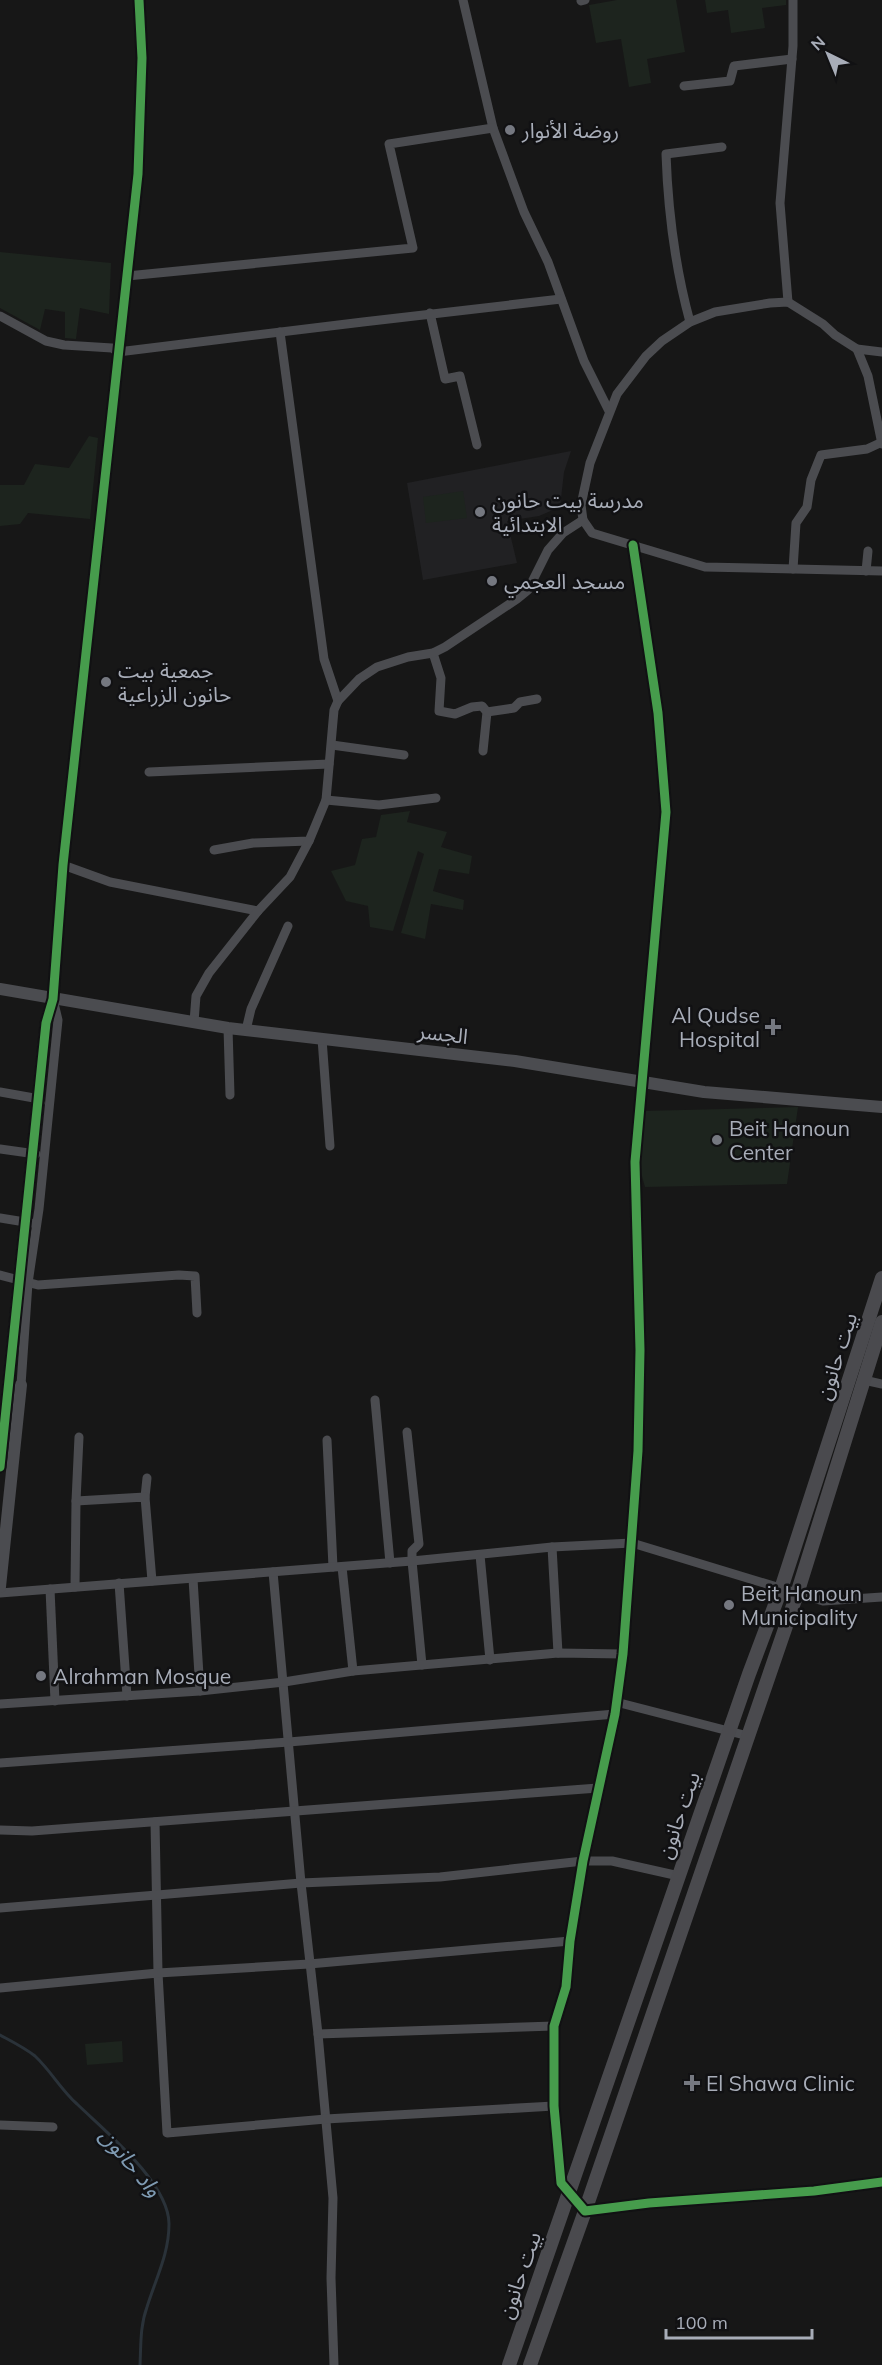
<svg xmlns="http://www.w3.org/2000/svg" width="882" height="2365" font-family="Mulish,'Noto Sans Arabic',sans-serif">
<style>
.built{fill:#212123}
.green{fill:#1d241e}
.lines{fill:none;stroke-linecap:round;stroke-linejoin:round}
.stream{stroke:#2a3239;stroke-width:3}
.minor{stroke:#4b4c50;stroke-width:9}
.tertiary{stroke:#4b4c50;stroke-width:12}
.secondary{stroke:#4a4a4e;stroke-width:14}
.cycleway-casing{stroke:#111113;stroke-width:13}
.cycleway{stroke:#469c4c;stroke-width:9}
.poi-dot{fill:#757880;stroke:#111113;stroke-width:2}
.labels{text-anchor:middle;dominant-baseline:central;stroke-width:5;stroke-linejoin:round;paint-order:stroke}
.poi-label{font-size:21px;fill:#a8adb8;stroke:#111113;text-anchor:start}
.street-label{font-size:21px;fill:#a8adb8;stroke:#111113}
.water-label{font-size:22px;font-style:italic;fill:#7f9bb3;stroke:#111113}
</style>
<rect width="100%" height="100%" fill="#171717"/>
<polygon class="built" points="571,451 564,472 560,507 539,516 507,521 517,563 423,580 407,483"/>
<g class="green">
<polygon points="617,0 676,0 685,52 647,59 651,83 629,87 621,39 596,43 589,5"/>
<polygon points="705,0 786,0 786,5 762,8 765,28 731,33 728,10 707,13"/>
<polygon points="0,252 111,263 109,314 80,308 76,339 65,338 65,312 45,309 40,330 0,308"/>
<polygon points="89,436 98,438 90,519 28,513 20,524 0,526 0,485 24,485 35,464 69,468"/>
<polygon points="463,491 467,518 426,523 423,497"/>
<polygon points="410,811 407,822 447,832 441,847 472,856 469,874 439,869 433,891 464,900 463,910 431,904 425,939 401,933 424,854 418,851 393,931 370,927 368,906 346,901 331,871 355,865 362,839 376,837 381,815"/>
<polygon points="798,1107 787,1184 645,1187 640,1169 643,1111"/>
<polygon points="122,2041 123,2062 87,2065 85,2044"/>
</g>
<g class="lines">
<path class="stream" d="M0,2035C11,2041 25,2048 35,2056C51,2071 61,2090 77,2104C105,2131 169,2183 169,2224C169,2254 156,2278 147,2307C140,2326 141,2345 140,2365"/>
<g class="minor">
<polyline points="463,0 493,128 524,212 548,262 584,361 609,411"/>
<polyline points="581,1 585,0"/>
<polyline points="684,86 730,81 734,66 792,59"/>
<polyline points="127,276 413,248 389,144 493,128"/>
<polyline points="788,302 780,203 793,46 793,0"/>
<polyline points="430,313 445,379 460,376 477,445"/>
<path d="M0,316L46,341L64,345L112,348L118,352C266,333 413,316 561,299"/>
<path d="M690,322C675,267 668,211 666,154L722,147"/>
<polyline points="280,332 324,659 338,701"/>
<polyline points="857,349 868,376 882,444"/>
<polyline points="583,520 592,533 705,567 882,571"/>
<polyline points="633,545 658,713 666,812 635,1162 640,1350 638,1451 623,1654 615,1714 583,1861 570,1941 566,1987 554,2026 554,2106 561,2183 585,2211 649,2203 814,2191 882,2182"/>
<polyline points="793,569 796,523 807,507 811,480 821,455 867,449 880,443"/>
<polyline points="866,571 868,551"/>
<polyline points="433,653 441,678 439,711 455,714 472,707 482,706 487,712 483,751"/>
<polyline points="487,712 514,708 520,702 537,699"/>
<polyline points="332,745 404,755"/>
<polyline points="149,772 329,764"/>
<polyline points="326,800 379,805 436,798"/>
<polyline points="214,850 253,843 309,841 326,800 334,710 338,701 359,679 377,667 408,657 433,653 445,647 517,599 528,590 548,550 563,533 583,520 581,505 590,463 617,394 646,356 662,341 690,322 715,312 770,303 788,302 823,324 835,335 857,349 882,352"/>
<polyline points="63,865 110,882 258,911"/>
<polyline points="194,1022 196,996 209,973 258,911 290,877 309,841"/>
<polyline points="228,1028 230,1095"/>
<polyline points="246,1030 251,1009 288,926"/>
<polyline points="322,1039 330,1146"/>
<polyline points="0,1092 34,1098 40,1103"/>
<polyline points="0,1149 36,1154"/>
<polyline points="0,1218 31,1223"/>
<polyline points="0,1275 38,1285 179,1275 195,1276 197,1313"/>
<polyline points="864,1380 882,1384"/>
<polyline points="21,1385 28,1283 39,1209 58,1020 53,999 63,865 138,174 142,58 139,0"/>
<polyline points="375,1400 390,1563"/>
<polyline points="407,1432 419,1544 412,1551 412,1561 422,1665"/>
<polyline points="327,1440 333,1567"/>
<polyline points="145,1497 147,1478"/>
<polyline points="76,1501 145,1497 152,1581"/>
<polyline points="552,1547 558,1653"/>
<polyline points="480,1555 490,1660"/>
<polyline points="342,1567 353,1671"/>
<polyline points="273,1572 301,1883 318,2034 333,2198 331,2278 334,2365"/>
<polyline points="193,1579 200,1691"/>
<polyline points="119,1583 127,1696"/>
<polyline points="75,1587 76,1501 79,1437"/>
<polyline points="50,1589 55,1701"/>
<polyline points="0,1593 412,1561 552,1547 632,1543 823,1601 882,1597"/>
<polyline points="616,1702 748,1736"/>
<polyline points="0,1704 200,1691 284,1682 353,1671 558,1653 623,1654"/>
<polyline points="0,1763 289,1742 615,1714"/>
<polyline points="155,1822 158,1973 167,2133 326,2119 554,2106"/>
<polyline points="0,1830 32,1831 598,1788"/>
<polyline points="0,1908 301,1883 440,1877 583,1861 612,1861 679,1876"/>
<polyline points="0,1988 158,1973 309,1964 570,1941"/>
<polyline points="318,2034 554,2026"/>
<polyline points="0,2125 53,2127"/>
</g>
<g class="tertiary">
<polyline points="0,989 228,1028 515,1061 704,1092 882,1107"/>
<polyline points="0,1467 46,1023 53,999"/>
<polyline points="0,1587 21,1385"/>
</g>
<g class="secondary">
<polyline points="509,2365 749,1674 781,1589 882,1278"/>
<polyline points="530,2365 585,2211 797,1594 882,1322"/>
</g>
<defs>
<g id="cycleway">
<polyline points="633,545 658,713 666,812 635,1162 640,1350 638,1451 623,1654 615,1714 583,1861 570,1941 566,1987 554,2026 554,2106 561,2183 585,2211 649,2203 814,2191 882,2182"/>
<polyline points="0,1467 46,1023 53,999 63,865 138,174 142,58 139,0"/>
</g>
</defs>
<use href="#cycleway" class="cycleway-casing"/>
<use href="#cycleway" class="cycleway"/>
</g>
<g class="poi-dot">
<circle cx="510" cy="130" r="6"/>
<circle cx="480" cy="512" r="6"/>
<circle cx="492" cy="581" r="6"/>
<circle cx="106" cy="682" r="6"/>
<path d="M770 1018h6v6h6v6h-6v6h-6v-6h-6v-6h6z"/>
<circle cx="717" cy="1140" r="6"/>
<circle cx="729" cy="1605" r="6"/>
<circle cx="41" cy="1676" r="6"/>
<path d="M689 2074h6v6h6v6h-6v6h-6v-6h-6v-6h6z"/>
</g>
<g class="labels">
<g class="poi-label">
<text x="522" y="130">روضة الأنوار</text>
<text x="492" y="500">مدرسة بيت حانون<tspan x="492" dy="24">الابتدائية</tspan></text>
<text x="504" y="581">مسجد العجمي</text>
<text x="118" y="670">جمعية بيت<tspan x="118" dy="24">حانون الزراعية</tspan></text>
<text x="760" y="1015" text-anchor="end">Al Qudse<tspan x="760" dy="24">Hospital</tspan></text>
<text x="729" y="1128">Beit Hanoun<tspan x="729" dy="24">Center</tspan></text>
<text x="741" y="1593">Beit Hanoun<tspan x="741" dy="24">Municipality</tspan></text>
<text x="53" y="1676">Alrahman Mosque</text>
<text x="706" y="2083">El Shawa Clinic</text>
</g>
<g class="street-label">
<text transform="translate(443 1033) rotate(7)">الجسر</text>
<text transform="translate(836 1356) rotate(-72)">بيت حانون</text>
<text transform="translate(678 1815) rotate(-71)">بيت حانون</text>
<text transform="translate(519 2275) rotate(-71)">بيت حانون</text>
</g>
<g class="water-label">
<text transform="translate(131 2162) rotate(50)">واد حانون</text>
</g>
</g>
<g transform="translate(828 54) rotate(317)" stroke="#111113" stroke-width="4.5" paint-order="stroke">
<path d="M0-4.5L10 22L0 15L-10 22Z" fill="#a8adb8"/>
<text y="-9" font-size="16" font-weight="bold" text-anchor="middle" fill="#a8adb8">N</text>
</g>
<path d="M666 2329v9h146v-9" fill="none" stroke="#a8adb8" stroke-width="3"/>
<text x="675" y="2329" font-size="18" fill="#a8adb8" stroke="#111113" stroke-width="4.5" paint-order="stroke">100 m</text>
</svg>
